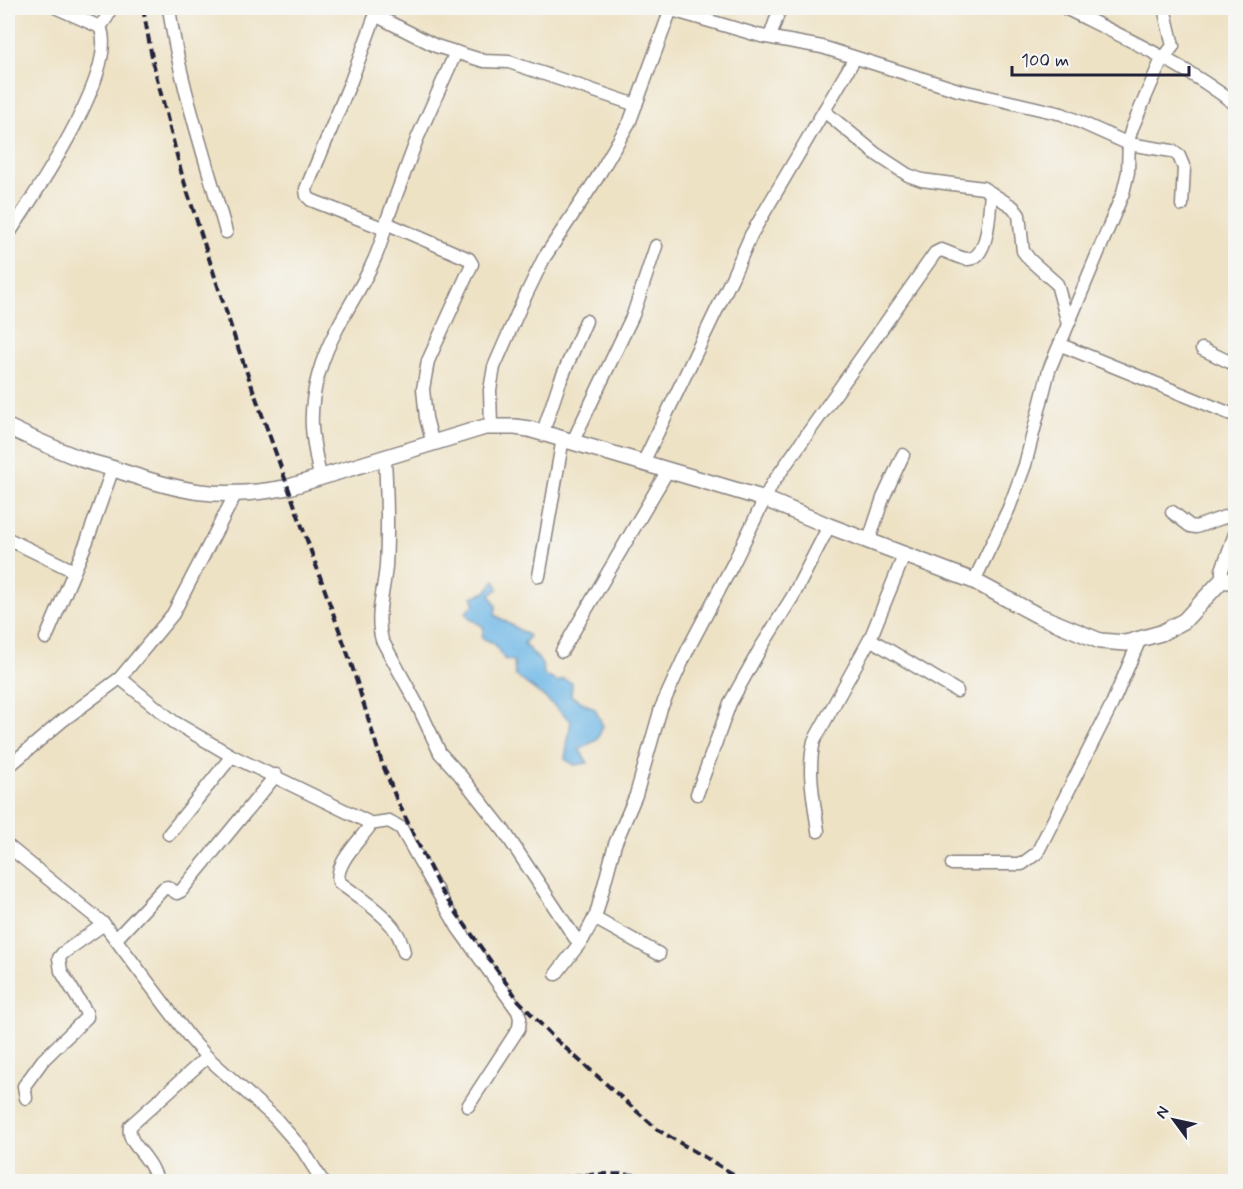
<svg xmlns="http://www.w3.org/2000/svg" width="1243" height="1189" font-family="Mynerve,sans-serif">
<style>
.water{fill:#6eb7e6;stroke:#486c90;stroke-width:1.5}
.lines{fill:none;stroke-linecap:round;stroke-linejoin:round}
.minor-casing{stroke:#888280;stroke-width:15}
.tertiary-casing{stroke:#888280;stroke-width:18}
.minor{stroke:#fff;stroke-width:12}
.tertiary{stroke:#fff;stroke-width:15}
.rail{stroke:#22223b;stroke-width:4;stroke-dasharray:9 4.5;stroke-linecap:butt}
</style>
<rect width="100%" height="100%" fill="#f6f6f2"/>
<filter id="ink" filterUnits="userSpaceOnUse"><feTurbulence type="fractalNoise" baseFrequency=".0167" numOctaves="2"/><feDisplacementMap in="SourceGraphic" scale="12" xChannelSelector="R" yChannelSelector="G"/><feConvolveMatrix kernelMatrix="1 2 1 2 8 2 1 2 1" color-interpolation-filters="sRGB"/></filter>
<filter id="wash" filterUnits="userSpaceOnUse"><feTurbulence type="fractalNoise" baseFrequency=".008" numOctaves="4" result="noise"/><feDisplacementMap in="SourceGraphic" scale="24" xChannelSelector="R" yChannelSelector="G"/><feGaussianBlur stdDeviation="1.35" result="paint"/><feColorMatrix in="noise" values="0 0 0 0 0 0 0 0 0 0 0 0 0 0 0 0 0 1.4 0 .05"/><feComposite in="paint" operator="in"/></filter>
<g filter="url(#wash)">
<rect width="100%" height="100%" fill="#eee2c5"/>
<path class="water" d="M495,580L498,589L490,595L496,606L495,615L529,636L524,644C533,655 544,660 544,675L558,682L563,679L572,683L571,696L595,709L603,726L597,740L579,749L588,763L574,765L565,759L571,721L543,696L515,675L514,661L504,659L494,643L482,638L484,627L471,619L465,613L475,604L472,597L486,592Z"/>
</g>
<g filter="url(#ink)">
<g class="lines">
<defs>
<g id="minor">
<path d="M169,8C179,82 206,160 226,232"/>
<polyline points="665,8 761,36 822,47 958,90 1062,114 1129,144 1172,151 1179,156 1184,168 1182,205"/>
<path d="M1065,8C1121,36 1186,65 1236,105"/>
<polyline points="375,15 436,46 484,61 509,62 636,105"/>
<polyline points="100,27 107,17 110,8"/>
<polyline points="770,37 780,8"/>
<polyline points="824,111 876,154 908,175 922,180 983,188 1013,207 1019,215 1023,251 1030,260 1057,284 1068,324"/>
<polyline points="386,223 469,259 472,264 428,361 423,389 426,418 433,444"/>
<polyline points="384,228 417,139 456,52"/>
<path d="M8,235C33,197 120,70 100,27L57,8"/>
<polyline points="1061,345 1236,416"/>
<polyline points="1202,349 1236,365"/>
<polyline points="491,426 490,390 494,367 522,303 544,258 597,178 630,121 671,9"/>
<polyline points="543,432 559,384 586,321"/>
<polyline points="573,441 633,315 656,246"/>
<path d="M385,459C387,495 388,531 386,566C384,591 375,616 382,640L418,706L440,753L460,775L504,831L575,938L583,939L596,915L615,844L636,795L661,708L688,649L734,562L772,484L935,253L941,250C949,252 960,259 968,259C990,258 989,209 991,193"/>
<polyline points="643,463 732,278 751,235 855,58"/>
<path d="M320,477C317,461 313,444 312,427C310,393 322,356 338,327C354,296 375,267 384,232L380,227L311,200L307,196L306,189L351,81L378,8"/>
<polyline points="1172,512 1190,526 1196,527 1236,513"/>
<polyline points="8,539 74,571"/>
<polyline points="869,540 883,498 903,455"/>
<polyline points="539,576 563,438"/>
<polyline points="1222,580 1222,570 1236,531"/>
<polyline points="974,581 1009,508 1025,465 1049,370 1123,193 1128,172 1129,138 1132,128 1161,61 1173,46 1164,8"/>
<polyline points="46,638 87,541 113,468"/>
<polyline points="870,639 957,691"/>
<polyline points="562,651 668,470"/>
<path d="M120,678L174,722L232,756L368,822L369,827C359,841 334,865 339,882C363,901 399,920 404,952"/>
<polyline points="8,767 62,721 120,678 173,614 235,495"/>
<polyline points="697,794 730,703 760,649 793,596 829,526"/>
<polyline points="369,824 389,821 401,828 458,928 518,1011 520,1018 519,1028 468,1106"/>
<path d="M818,831C814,801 807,771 814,741L870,639L905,553"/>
<polyline points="169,834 232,756"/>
<polyline points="8,846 104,924 190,1038 207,1057 275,1118 302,1149 323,1182"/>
<polyline points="952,864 1022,864 1037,853 1112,704 1140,639"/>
<polyline points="594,918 659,954"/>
<polyline points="116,939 164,888 167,887 177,893 181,891 276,775"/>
<polyline points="556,974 583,939"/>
<polyline points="26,1098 24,1086 43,1060 87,1017 86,1012 61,971 59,958 63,953 104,924"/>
<path d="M158,1182C155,1174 152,1166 147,1160C140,1149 127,1140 130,1126L207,1057"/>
</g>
<path id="tertiary" d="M8,427C31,438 55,449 79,458C90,463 103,465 114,469C181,492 218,501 289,487L485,427H515L529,429L765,499L829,526L974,581L1037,615L1100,641L1126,643L1161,633L1184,621L1222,580L1236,582"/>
</defs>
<use href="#minor" class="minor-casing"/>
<use href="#tertiary" class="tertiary-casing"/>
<use href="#minor" class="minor"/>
<use href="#tertiary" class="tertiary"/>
<g class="rail">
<polyline points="143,8 153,63 182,175 236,342 351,663 381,760 396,798 441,891 519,1001 552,1036 658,1130 747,1182"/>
<path d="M532,1182C581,1172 633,1171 682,1182"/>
</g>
</g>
</g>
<rect width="1243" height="1189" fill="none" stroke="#f6f6f2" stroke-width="30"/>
<g transform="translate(1174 1120) rotate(303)" stroke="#f6f6f2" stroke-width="4.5" paint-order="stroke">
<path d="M0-4.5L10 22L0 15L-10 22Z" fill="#22223b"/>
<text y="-9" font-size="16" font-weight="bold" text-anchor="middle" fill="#22223b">N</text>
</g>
<path d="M1012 66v9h177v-9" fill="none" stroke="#22223b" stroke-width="3"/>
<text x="1021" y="66" font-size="18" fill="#22223b" stroke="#f6f6f2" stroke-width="4.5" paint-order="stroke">100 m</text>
</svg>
